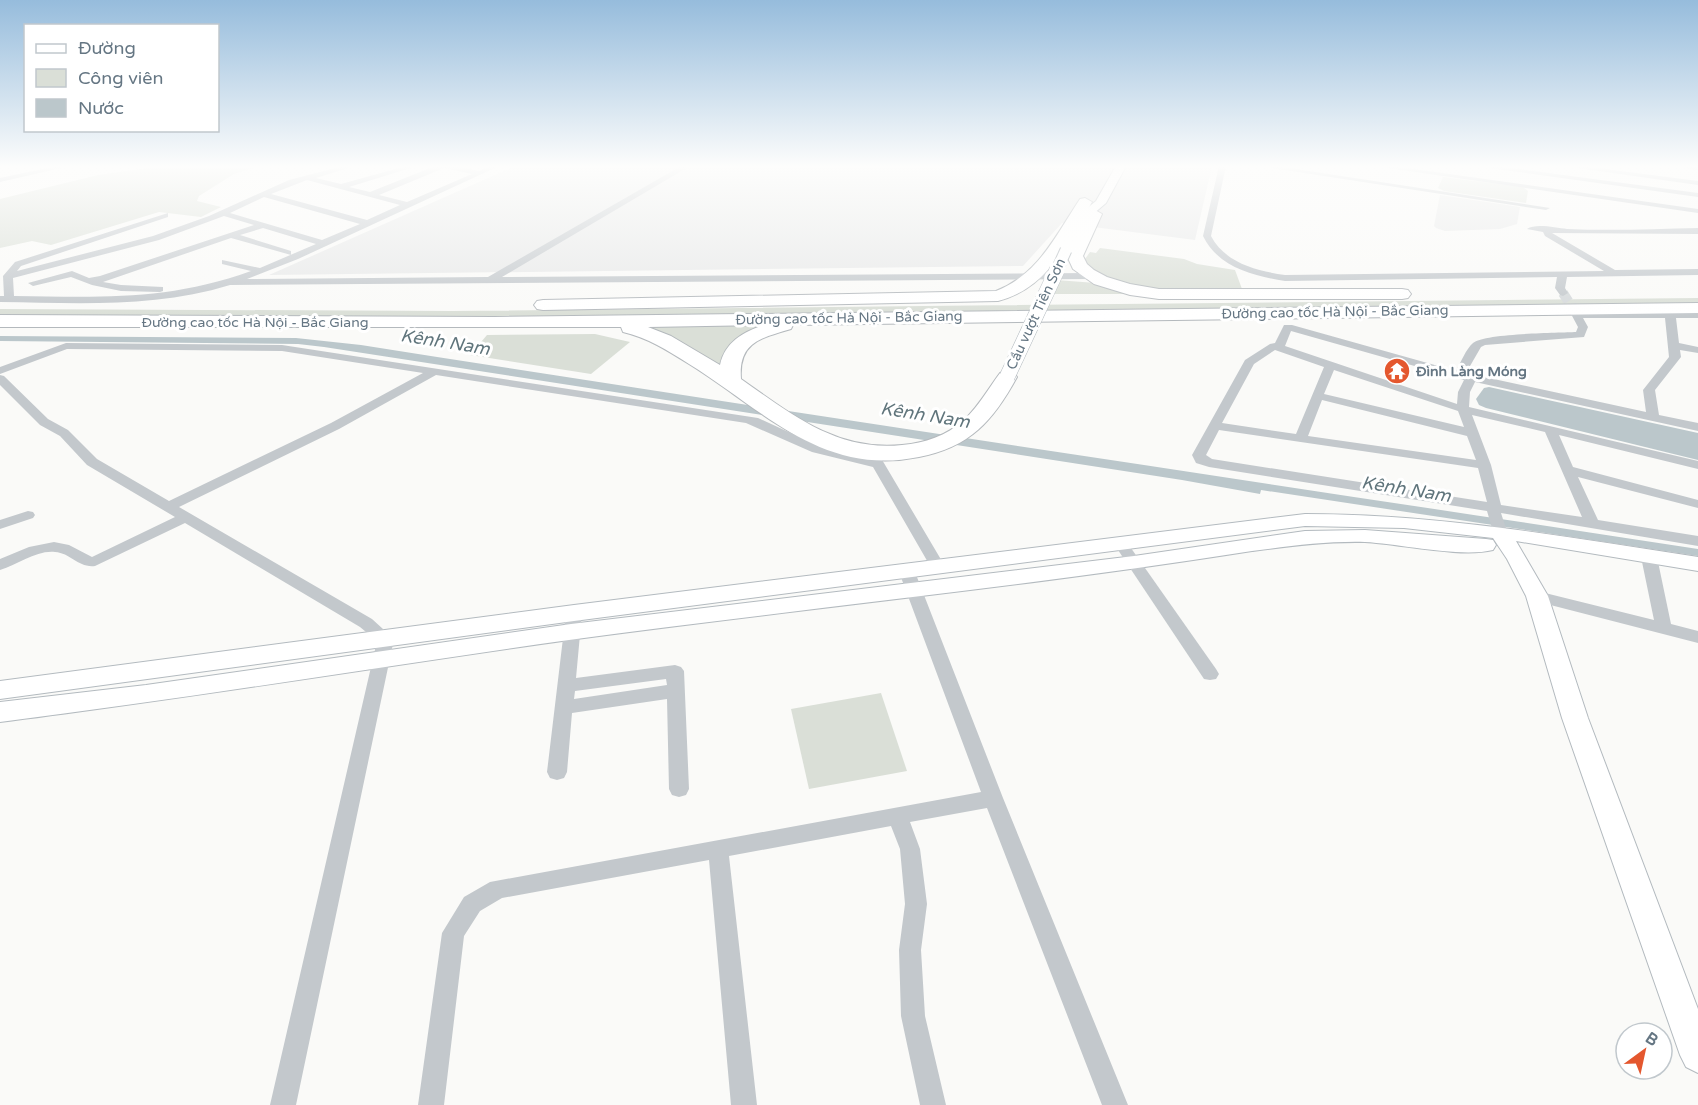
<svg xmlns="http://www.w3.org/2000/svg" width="1698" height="1105" font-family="'Varela Round',sans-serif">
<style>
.built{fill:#e8e9e9}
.green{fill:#dadfd7}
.water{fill:#bbc7cb}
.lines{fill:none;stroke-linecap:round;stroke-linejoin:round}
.minor-tunnel{stroke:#d5d9db;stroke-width:10;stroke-dasharray:10 5;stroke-linecap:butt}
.secondary-casing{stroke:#b3babf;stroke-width:2}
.motorway-casing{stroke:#b4b9bd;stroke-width:2}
.minor{fill:#c3c8cc;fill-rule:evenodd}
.secondary{fill:#fff;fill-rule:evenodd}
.motorway{fill:#fff;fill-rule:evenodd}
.secondary-bridge-far1-casing{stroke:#b3babf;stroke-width:13;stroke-linecap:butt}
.secondary-bridge-casing{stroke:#b3babf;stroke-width:16;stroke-linecap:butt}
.secondary-bridge-far1{stroke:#fff;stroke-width:11}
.secondary-bridge{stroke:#fff;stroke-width:15}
.labels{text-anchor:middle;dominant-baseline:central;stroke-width:6;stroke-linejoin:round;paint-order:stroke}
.far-street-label{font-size:14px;fill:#657683;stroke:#fff}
.far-poi-label{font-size:14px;font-weight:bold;fill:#657683;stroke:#fff;text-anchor:start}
.water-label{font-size:18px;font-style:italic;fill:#60757c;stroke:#fff}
</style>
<rect width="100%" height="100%" fill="#fafaf8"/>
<g class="built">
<polygon points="515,166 1212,166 1195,240 1062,223 1023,266 269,275"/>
<polygon points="1440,195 1520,207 1517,224 1500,229 1445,231 1436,228 1434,226"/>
</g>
<g class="green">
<polygon points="162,166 260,166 234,174 199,196 197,201 221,207 201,217 159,212 51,245 32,241 0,248 0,199 98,175"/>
<polygon points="1443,177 1523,187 1528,191 1526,203 1444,191 1438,188"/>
<path d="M1100,248L1184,259L1197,264L1235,270L1242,289C1205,291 1104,299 1085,259L1090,252L1096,253Z"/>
<polygon points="1056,280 1096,283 1141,294 1055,294 1052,293"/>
<polygon points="1698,298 1698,304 323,319 0,317 0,309 452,311"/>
<path d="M780,321C752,333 728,337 718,368L632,325Z"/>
<polygon points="595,334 630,342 591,374 470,355 487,335"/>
<polygon points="881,693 907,771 809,789 791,709"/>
</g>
<g class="water">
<path d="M0,336L296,338L361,345C806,415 1252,481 1698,549V556L1261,490L1260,494L1182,480L324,347L298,344L0,341Z"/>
<polygon points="1489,387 1698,433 1698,460 1486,408 1479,405 1476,399 1484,388"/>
</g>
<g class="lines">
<polyline class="minor-tunnel" points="1563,293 1575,312"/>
<defs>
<g id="secondary">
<polygon points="1116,166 1126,166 1106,203 1092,215 1070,253 1062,253 1060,250 1081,213 1096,201"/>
<path d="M1305,514C1438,514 1567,537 1698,557V571L1516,541L1548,596L1588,718L1698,1009V1073L1686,1067L1680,1055L1562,718L1526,596L1507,559L1493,538L1404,528L1305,526L574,621L0,699V681L574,605Z"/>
<path d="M1365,530L1486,539L1493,540L1496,545L1493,550C1461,558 1401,544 1365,542C1327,541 1290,546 1252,551C1025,587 797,609 569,640C379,667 190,698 0,722V702L146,685L571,624L1134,556L1305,531Z"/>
</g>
<g id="motorway">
<path d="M1085,198L1092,202C1069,242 1047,289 998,301L543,310L537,309L534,305L537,301L543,300L996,291C1039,274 1056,235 1080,199Z"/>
<polygon points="1095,210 1102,214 1083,256 1087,264 1094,270 1107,277 1130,284 1159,289 1402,289 1408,290 1411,294 1408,298 1402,299 1159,299 1130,295 1094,284 1073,269 1067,256 1088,214"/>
<path d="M1698,303V313L793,325L791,329C761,338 738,342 741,379C791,414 837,452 902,445C925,443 946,436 964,420C979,406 988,389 1000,373L1007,371L1014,373L1017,377C993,421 970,447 919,457C822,477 762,409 689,364C667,350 648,338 623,332L621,327H0V315L494,317ZM764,325C743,332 725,342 720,365L671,336L648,327Z"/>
</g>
</defs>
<use href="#secondary" class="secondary-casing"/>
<use href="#motorway" class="motorway-casing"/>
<g class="minor">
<polygon points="57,166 70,166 0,182 0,178"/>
<path d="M343,166H354L316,178L341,184L406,166H417L349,187L370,192L435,166H456L479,171L490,166H499L298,259L247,279L488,277L681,166H690L502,277L1091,273L1096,276L1091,279L230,285C155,308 78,303 0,302V296H4L3,276L15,262L168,213V217L21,266L17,271L153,236L209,216L289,180ZM444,168L472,174L407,202L379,195ZM307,180L400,205L367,220L271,194ZM264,197L360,224L322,240L230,213ZM224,216L254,225L100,276L89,278L72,271L28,283L33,286L71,277L92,285L121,291L160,292L163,291V287L121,285L103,282L231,238L291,255V251L240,235L263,228L316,244L260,268L222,260V264L251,271C168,301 100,297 14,296L13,278L159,240Z"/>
<path d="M1219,166H1226L1211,236C1225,263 1257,271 1285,275L1604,271L1545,236L1543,232L1527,229C1536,223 1556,228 1567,229C1611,231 1655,229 1698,228V234L1552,233L1615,270L1698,269V275L1567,277L1565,288L1568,293L1563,296L1560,295L1555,288L1557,277L1285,281C1253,276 1218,267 1203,236Z"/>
<polygon points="1259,166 1276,166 1550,208 1546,210"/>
<polygon points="1374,166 1392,166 1698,209 1698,213"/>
<polygon points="1476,166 1495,166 1698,193 1698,197"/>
<polygon points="1563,166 1582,166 1698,181 1698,185"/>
<polygon points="1673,166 1698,166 1698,170"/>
<path d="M1575,309L1580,312H1698V318H1676L1679,343L1698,347V353L1680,350L1681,357L1655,390L1659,415L1698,423V431L1475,382L1470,392L1469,407L1698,461V469L1559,435L1573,467L1698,500V508L1578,477L1598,520L1698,536V546L1501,513L1508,535L1501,540L1494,535L1487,511L1209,467L1196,463L1192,455L1245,360L1270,344L1275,343L1284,325H1292L1456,371C1461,362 1466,349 1473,343C1484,333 1558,333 1576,332L1578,327L1570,312ZM1583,318H1665L1669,357L1643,390L1646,412L1466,373L1481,347L1485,345L1584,337L1588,327ZM1291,331L1464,380L1458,392L1457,404L1285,346ZM1275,350L1324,367L1296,434L1222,423L1254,364ZM1334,370L1458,411L1464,427L1324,394ZM1322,400L1467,436L1476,460L1308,436ZM1472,415L1545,432L1582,517L1501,505L1491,465ZM1219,430L1478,468L1487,502L1212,459L1206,455Z"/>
<path d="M66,343L282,345L758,418L821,447L868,458V453H878L946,568L938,573L933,571L873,467L812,452L746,423L436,375L339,429L179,507L372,619L394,639L296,1105H270L377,641L360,627L185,523L95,566C78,568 71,553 55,552C36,550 18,565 0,570V559L29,547L54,542L69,545L92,557L175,517L87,465L60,436L40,425L0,385V375L4,376L48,419L68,430L97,459L169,501L331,423L423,373L282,351L67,349L0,374V367Z"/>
<polygon points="28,511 33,512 35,515 33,518 0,529 0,520"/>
<polygon points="1121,539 1126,541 1216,669 1219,674 1216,679 1210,680 1204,679 1114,544"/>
<polygon points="1649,552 1657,557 1671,624 1698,631 1698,643 1531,600 1529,596 1531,592 1537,591 1654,620 1641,557"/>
<polygon points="907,567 915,572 1003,798 1128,1105 1102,1105 987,808 910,822 920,849 927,904 921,950 925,1016 946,1105 920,1105 901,1016 899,950 905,904 900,849 891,826 729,856 757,1105 731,1105 709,860 502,898 480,911 464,936 444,1105 418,1105 442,933 464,897 490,882 981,792 899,572"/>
<path d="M574,607L580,609L582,613L576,678L675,665L681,667L684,671L689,789L686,795L679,797L672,795L669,789L667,699L572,713L567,772L564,778L557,780L550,778L547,772L566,613L568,609ZM666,679L667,685L574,699L575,691Z"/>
</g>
<use href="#secondary" class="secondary"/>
<use href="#motorway" class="motorway"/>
<defs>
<polyline id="secondary-bridge-far1" points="1056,272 1066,250"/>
<polyline id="secondary-bridge" points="1007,377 1057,270"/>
</defs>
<use href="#secondary-bridge-far1" class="secondary-bridge-far1-casing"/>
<use href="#secondary-bridge" class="secondary-bridge-casing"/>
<use href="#secondary-bridge-far1" class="secondary-bridge-far1"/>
<use href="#secondary-bridge" class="secondary-bridge"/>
</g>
<linearGradient id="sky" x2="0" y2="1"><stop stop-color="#96bcdc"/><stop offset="0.52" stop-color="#fdfdfc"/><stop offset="1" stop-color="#fdfdfc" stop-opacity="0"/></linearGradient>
<rect width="1698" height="320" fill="url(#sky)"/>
<defs>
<symbol id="temple-disc" viewBox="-11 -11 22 22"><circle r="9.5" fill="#e4572e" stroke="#fff"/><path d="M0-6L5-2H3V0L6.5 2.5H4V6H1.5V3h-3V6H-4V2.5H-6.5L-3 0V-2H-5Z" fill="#fff"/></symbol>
</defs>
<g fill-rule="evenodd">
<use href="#temple-disc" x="1382" y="356" width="30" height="30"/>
</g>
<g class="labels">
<g class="far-street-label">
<text transform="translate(1335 312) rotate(-1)">Đường cao tốc Hà Nội - Bắc Giang</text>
<text transform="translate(1036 314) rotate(-65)">Cầu vượt Tiên Sơn</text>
<text transform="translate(849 318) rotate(-1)">Đường cao tốc Hà Nội - Bắc Giang</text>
<text x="255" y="322">Đường cao tốc Hà Nội - Bắc Giang</text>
</g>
<g class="far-poi-label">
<text x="1416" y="371">Đình Làng Móng</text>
</g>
<g class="water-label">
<text transform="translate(445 342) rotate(9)">Kênh Nam</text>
<text transform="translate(925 415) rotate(9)">Kênh Nam</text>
<text transform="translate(1406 489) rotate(9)">Kênh Nam</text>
</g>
</g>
<rect x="24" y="24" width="195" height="108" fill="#ffffff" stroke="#c1c8cd" stroke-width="1.5"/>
<rect x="36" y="44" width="30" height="9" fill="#ffffff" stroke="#c1c8cd" stroke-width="1.5"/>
<text x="78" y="54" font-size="18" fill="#657683">Đường</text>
<rect x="36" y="69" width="30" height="18" fill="#dadfd7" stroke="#c1c8cd" stroke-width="1.5"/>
<text x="78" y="84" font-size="18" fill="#657683">Công viên</text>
<rect x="36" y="99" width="30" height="18" fill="#bbc7cb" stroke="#c1c8cd" stroke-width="1.5"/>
<text x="78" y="114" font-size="18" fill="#657683">Nước</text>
<g transform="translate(1644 1051) rotate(33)"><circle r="28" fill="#ffffff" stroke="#c1c8cd" stroke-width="1.5"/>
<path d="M0-4.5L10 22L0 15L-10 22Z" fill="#e4572e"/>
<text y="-9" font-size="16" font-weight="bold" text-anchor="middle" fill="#657683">B</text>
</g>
</svg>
